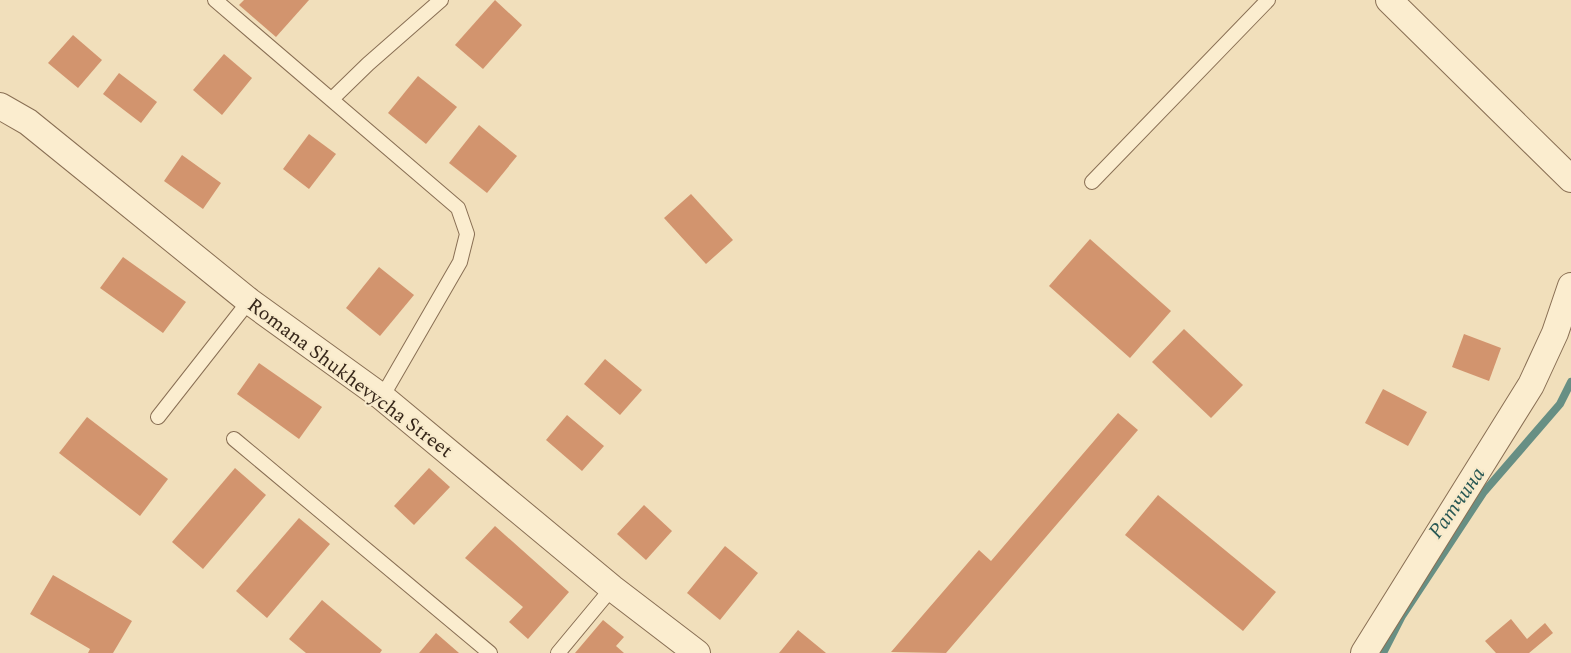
<svg xmlns="http://www.w3.org/2000/svg" width="1571" height="653" font-family="Spectral,serif">
<style>
.lines{fill:none;stroke-linecap:round;stroke-linejoin:round}
.stream{stroke:#678f84;stroke-width:8}
.building{fill:#d2946e}
.service-casing{stroke:#896f54;stroke-width:16}
.minor-casing{stroke:#896f54;stroke-width:28}
.service{stroke:#fbedcf;stroke-width:14}
.minor{stroke:#fbedcf;stroke-width:26}
.labels{text-anchor:middle;dominant-baseline:central;stroke-width:4.5;stroke-linejoin:round;paint-order:stroke}
.street-label{font-size:20px;fill:#37271a;stroke:#f8eacb}
.water-label{font-size:21px;font-style:italic;fill:#285854;stroke:#f8eacb}
</style>
<rect width="100%" height="100%" fill="#f1dfbb"/>
<g class="lines">
<polyline class="stream" points="1383,653 1402,616 1483,493 1560,404 1571,382"/>
</g>
<g class="building">
<polygon points="244,0 309,0 276,37 239,5"/>
<polygon points="495,0 522,25 483,69 455,45"/>
<polygon points="73,35 102,60 78,88 48,63"/>
<polygon points="224,54 252,78 222,115 193,90"/>
<polygon points="119,73 157,102 141,123 103,94"/>
<polygon points="418,76 457,107 426,144 388,113"/>
<polygon points="479,125 517,156 487,193 449,163"/>
<polygon points="309,134 336,154 309,189 283,169"/>
<polygon points="182,155 221,183 203,209 164,181"/>
<polygon points="691,194 733,240 706,264 664,218"/>
<polygon points="1090,239 1171,311 1130,358 1049,286"/>
<polygon points="123,257 186,302 163,333 100,288"/>
<polygon points="379,267 414,295 380,336 346,308"/>
<polygon points="1184,329 1243,385 1211,418 1152,362"/>
<polygon points="1464,334 1501,348 1489,381 1452,367"/>
<polygon points="605,359 642,390 620,415 584,384"/>
<polygon points="259,363 322,407 299,439 237,394"/>
<polygon points="1383,389 1427,412 1408,446 1365,423"/>
<polygon points="1118,413 1138,430 946,653 891,652 979,550 991,561"/>
<polygon points="567,415 604,446 582,471 546,440"/>
<polygon points="87,417 168,479 140,516 59,453"/>
<polygon points="235,468 266,495 203,569 172,542"/>
<polygon points="429,468 450,487 414,525 394,506"/>
<polygon points="1158,495 1276,592 1243,631 1125,535"/>
<polygon points="644,505 672,531 646,560 617,534"/>
<polygon points="299,518 330,544 267,618 236,591"/>
<polygon points="495,526 569,592 528,639 509,622 523,607 465,558"/>
<polygon points="725,546 758,573 720,620 687,593"/>
<polygon points="53,575 132,621 113,653 88,653 90,649 30,614"/>
<polygon points="322,600 382,650 380,653 306,653 289,639"/>
<polygon points="1511,619 1527,639 1545,623 1553,633 1529,653 1496,653 1485,641"/>
<polygon points="603,620 624,637 616,646 624,653 575,653"/>
<polygon points="798,630 826,653 779,653"/>
<polygon points="436,633 459,653 419,653"/>
</g>
<g class="lines">
<defs>
<g id="service">
<polyline points="215,0 458,208 467,234 460,262 382,397"/>
<polyline points="332,99 368,64 441,0"/>
<polyline points="1092,182 1268,0"/>
<polyline points="158,417 249,301"/>
<polyline points="234,439 490,653"/>
<polyline points="558,653 612,588"/>
</g>
<g id="minor">
<polyline points="1389,0 1571,179"/>
<polyline points="0,106 28,122 249,301 382,397 612,588 697,653"/>
<polyline points="1364,653 1531,385 1555,333 1571,286"/>
</g>
</defs>
<use href="#service" class="service-casing"/>
<use href="#minor" class="minor-casing"/>
<use href="#service" class="service"/>
<use href="#minor" class="minor"/>
</g>
<g class="labels">
<g class="street-label">
<text transform="translate(350 378) rotate(37)">Romana Shukhevycha Street</text>
</g>
<g class="water-label">
<text transform="translate(1457 503) rotate(-55)">Ратчина</text>
</g>
</g>
</svg>
